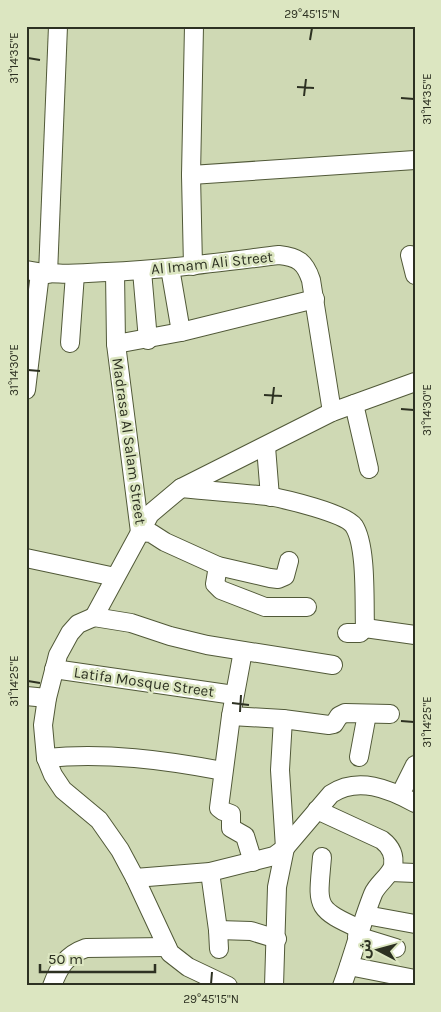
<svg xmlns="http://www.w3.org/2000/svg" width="441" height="1012" font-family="Karla,'Noto Sans Arabic',sans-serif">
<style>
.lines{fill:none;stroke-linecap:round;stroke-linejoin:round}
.minor-casing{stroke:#515938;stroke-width:20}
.minor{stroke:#fff;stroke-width:18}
.ticks{fill:none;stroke:#2d3122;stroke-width:2}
.labels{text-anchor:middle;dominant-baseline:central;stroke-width:5;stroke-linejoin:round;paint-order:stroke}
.street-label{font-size:15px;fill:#2d3122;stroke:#dce6c1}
.neatline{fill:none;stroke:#2d3122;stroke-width:2}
.ticks-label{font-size:12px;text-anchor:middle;fill:#2d3122}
</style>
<rect width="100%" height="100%" fill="#cfd9b4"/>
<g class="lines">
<defs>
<g id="minor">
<polyline points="191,175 415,160"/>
<polyline points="410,255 415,275"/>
<polyline points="193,266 191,175 194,26"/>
<polyline points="170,268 181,332"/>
<path d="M26,270C53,276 80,273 107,272C164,270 221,262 279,255C298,257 305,262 311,280L332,412"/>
<polyline points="142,271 148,340"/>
<polyline points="115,272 116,344 140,532 151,533 165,542 218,566 270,578 278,579 285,576 289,561"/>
<polyline points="48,274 58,26"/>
<polyline points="70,343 75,274"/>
<polyline points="116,344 181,332 315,299"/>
<polyline points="26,390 40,273"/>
<polyline points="354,404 369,469"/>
<polyline points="266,447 270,497"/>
<path d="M181,488C210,491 239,493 268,496C285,499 345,513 354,526C367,546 364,603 365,628L360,633H347"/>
<polyline points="26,558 115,577"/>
<polyline points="218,566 215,584 221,590 265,607 307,607"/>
<polyline points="94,617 78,624 70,633 58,655 47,698 43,725 46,758 53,775 63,790 99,820 120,850 135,878 170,953 188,967 228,986"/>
<polyline points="94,617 150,514 181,488 332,412 415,382"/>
<polyline points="94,617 131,623 170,636 207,645 333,665"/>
<polyline points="365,628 415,635"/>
<polyline points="243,651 231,716 219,808 223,811 231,814 231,828 245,836 253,862"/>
<polyline points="54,669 234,695"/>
<polyline points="26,696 47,698"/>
<polyline points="231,716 283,719 329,725 334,724 339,716 345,713 390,714"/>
<polyline points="359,757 367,714"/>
<path d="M46,758C105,752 165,760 223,771"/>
<polyline points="400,795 415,765"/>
<path d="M317,810L382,840C391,847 395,855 393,866C390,876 377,884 373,894C361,924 353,956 342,986"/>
<path d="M322,857C318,906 313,908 360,929"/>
<polyline points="210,872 218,930 219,949"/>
<polyline points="391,872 415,873"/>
<path d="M135,878L210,872L274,856L285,848L331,794C358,776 389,789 415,803"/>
<polyline points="366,915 415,924"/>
<polyline points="218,930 251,931 277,939"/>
<polyline points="357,936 396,948"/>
<polyline points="349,966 415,979"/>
<path d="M52,986C59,967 66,955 86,948L167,947"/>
<polyline points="274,986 277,887 285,848 280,770 283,719"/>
</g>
</defs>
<use href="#minor" class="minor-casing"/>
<use href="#minor" class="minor"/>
</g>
<path class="ticks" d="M310,40L312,28M28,58L40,60M297,87L314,88M304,96L306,79M401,98L414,99M28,370L40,371M264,395L282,396M272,404L274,387M401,409L414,410M28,681L40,683M232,703L249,705M240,712L241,695M401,721L414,722M211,984L212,972"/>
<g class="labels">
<g class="street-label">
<text transform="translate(212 263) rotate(-6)">Al Imam Ali Street</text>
<text transform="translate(129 441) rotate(82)">Madrasa Al Salam Street</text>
<text transform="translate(144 682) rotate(8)">Latifa Mosque Street</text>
</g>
</g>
<rect width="441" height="1012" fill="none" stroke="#dce6c1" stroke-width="55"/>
<g transform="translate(378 950) rotate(276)" stroke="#dce6c1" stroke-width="4" paint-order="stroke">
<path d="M0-4L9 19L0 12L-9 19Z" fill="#2d3122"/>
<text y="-8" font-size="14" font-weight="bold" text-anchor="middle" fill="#2d3122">ش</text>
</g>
<path d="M40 964v8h115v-8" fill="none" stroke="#2d3122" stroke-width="2.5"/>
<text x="48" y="964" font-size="15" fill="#2d3122" stroke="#dce6c1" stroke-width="4" paint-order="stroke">50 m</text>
<rect x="28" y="28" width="386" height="956" class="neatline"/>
<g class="ticks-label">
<text x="312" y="18">29°45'15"N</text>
<text transform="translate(14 58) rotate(-90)" y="4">31°14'35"E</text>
<text transform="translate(427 99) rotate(-90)" y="4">31°14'35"E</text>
<text transform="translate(14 370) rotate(-90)" y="4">31°14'30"E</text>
<text transform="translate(427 410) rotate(-90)" y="4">31°14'30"E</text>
<text transform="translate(14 681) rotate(-90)" y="4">31°14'25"E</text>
<text transform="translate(427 722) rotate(-90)" y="4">31°14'25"E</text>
<text x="211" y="1003">29°45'15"N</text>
</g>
</svg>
